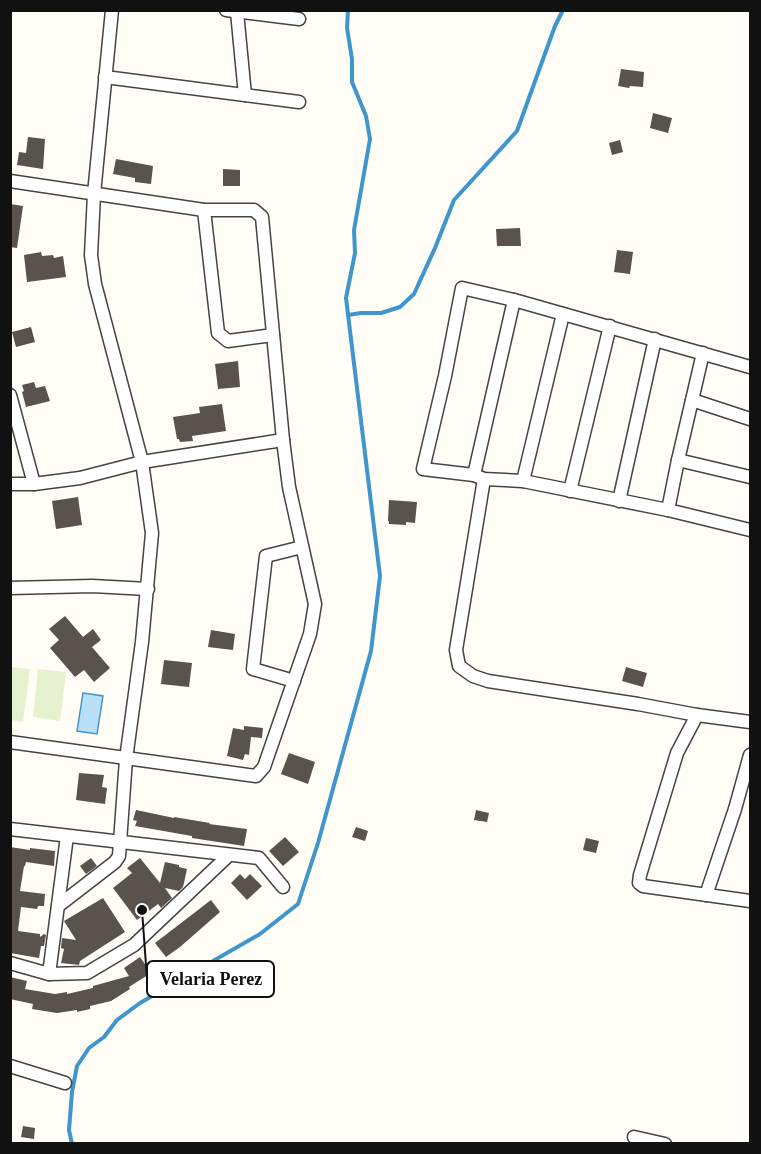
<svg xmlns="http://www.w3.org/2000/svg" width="761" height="1154" font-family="'Times New Roman',serif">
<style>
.pitch{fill:#e6f2cf}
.water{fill:#b9e0f7;stroke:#3f96cf;stroke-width:1.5}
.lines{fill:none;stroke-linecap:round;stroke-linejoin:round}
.stream{stroke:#3f96cf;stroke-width:4}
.building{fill:#5a524d}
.minor-casing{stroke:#444;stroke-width:15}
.minor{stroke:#fff;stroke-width:12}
.leader{fill:none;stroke:#111;stroke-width:2}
.callout-dot{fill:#111;stroke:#fff;stroke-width:2}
.callout{fill:#fff;stroke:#111;stroke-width:2}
.callout-label{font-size:18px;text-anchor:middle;font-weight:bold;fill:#111}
</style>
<rect width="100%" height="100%" fill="#fffdf5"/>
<g class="pitch">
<polygon points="11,667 30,669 23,722 11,720"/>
<polygon points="38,669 66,672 60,721 33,717"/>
</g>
<polygon class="water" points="83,693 103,696 97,734 77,731"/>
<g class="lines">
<g class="stream">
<polyline points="348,315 361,313 381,313 400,307 414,294 435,248 454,200 517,131 555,26 563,10"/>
<polyline points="72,1144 69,1130 72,1092 77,1066 89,1048 104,1037 117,1020 140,1003 260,934 298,904 318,843 371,651 380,576 346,298 355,253 354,230 370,139 366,116 352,82 352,59 347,28 348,10"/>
</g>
</g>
<g class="building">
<polygon points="621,69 644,72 643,87 630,86 629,88 618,86"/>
<polygon points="653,113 672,118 668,133 650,128"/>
<polygon points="28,137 45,139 43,169 17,165 19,152 26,153"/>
<polygon points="620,140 623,152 612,155 609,143"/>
<polygon points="116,159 153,166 151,184 135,182 135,178 113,174"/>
<polygon points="223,169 240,170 240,186 223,186"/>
<polygon points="10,204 23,206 17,248 10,247"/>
<polygon points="520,228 521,246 497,246 496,229"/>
<polygon points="617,250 633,252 630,274 614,272"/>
<polygon points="41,252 42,256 53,255 54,258 63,256 66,277 27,282 24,255"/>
<polygon points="31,327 35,342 16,347 12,332"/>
<polygon points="238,361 240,387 218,389 215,364"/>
<polygon points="34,382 36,388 45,386 50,401 26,407 22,392 24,391 22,385"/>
<polygon points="222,404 226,431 192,436 193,441 180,442 179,439 177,439 173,417 200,413 199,407"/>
<polygon points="78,497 82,525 56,529 52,501"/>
<polygon points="389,500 417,502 415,523 406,522 406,525 389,524 389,521 388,521"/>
<polygon points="65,616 83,637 93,629 101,640 92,647 110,668 94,682 84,670 75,677 50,648 59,640 49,629"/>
<polygon points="211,630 235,634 233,650 208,647"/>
<polygon points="164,660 192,663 189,687 161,684"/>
<polygon points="626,667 647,673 643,687 622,681"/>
<polygon points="244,726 263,728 262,738 251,737 249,755 245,754 243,760 227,756 233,728 244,730"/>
<polygon points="289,753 315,762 308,784 281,774"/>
<polygon points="79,773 104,775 102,787 107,788 105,804 76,800"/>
<polygon points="136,810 174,818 174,817 210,823 209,824 247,829 244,846 192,838 192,836 135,826 137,821 133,820"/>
<polygon points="476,810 489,813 487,822 474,820"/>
<polygon points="356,827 368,831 365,841 352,837"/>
<polygon points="285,837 299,852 283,866 269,851"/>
<polygon points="586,838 599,841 596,853 583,850"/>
<polygon points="10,847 30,850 30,848 55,851 54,866 26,862 25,866 24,866 20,891 45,894 44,906 38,906 37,909 21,907 18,931 40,934 40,937 44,934 46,935 44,946 41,946 39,958 10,953"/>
<polygon points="91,858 97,866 86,874 80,866"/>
<polygon points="140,858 160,883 165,862 179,865 179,867 187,869 183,887 179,891 165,888 172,898 161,908 158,904 137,920 113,888 132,873 127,868"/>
<polygon points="240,874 245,879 250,874 262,886 247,900 231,883"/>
<polygon points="103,898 125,932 80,961 79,965 61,963 64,949 61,948 62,938 76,940 64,921"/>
<polygon points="211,900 220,912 180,947 166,957 155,943"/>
<polygon points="140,957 151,973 129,987 130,989 111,1001 90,1006 90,1009 77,1012 77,1010 57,1013 32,1009 33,1004 10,999 10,977 27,981 25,989 55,994 67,992 67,994 93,988 93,986 129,976 124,968"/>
<polygon points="23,1126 35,1128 34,1139 21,1137"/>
</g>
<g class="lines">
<defs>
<g id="minor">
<polyline points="226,10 299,19"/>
<polyline points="237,12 245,95"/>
<polyline points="105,77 299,102"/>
<polyline points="10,181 204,210 254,210 262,217 283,440 289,487 315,604 310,634 264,767 256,776 10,742"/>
<polyline points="204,210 218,333 228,341 273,335"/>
<polyline points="750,367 514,300 462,288 445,376 423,469 474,475 484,479 523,481 668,510 750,530"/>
<polyline points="10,395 34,484"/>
<polyline points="692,400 750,419"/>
<polyline points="678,460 750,477"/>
<polyline points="474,475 514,300"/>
<polyline points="484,479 456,650 459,666 473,676 488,681 638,704 697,715 750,722"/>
<polyline points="523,481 563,314"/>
<polyline points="10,484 34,484 80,478 142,462 283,440"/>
<polyline points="570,491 610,326"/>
<polyline points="619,501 655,339"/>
<polyline points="668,510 678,460 703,353"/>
<polyline points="10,588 92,586 148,589"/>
<polyline points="294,681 253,669 266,556 302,547"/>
<polyline points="697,715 677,753 640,875 639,883 643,886 750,901"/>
<polyline points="10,829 259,858 283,887"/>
<polyline points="706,895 735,809 750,755"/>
<polyline points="58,906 115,862 119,856 126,759 142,642 152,533 142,462 95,284 91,255 94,194 112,10"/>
<polyline points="10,963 49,974 87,973 134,945 229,855"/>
<polyline points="49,974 67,836"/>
<polyline points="10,1066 65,1083"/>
<polyline points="634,1137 665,1144"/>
</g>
</defs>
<use href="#minor" class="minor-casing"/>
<use href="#minor" class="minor"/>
</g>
<path class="leader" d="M142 910L147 979"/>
<circle class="callout-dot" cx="142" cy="910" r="6"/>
<rect class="callout" x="147" y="961" width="127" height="36" rx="6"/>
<g class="callout-label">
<text x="211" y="985">Velaria Perez</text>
</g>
<rect width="761" height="1154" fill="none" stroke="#111111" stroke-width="24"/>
</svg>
